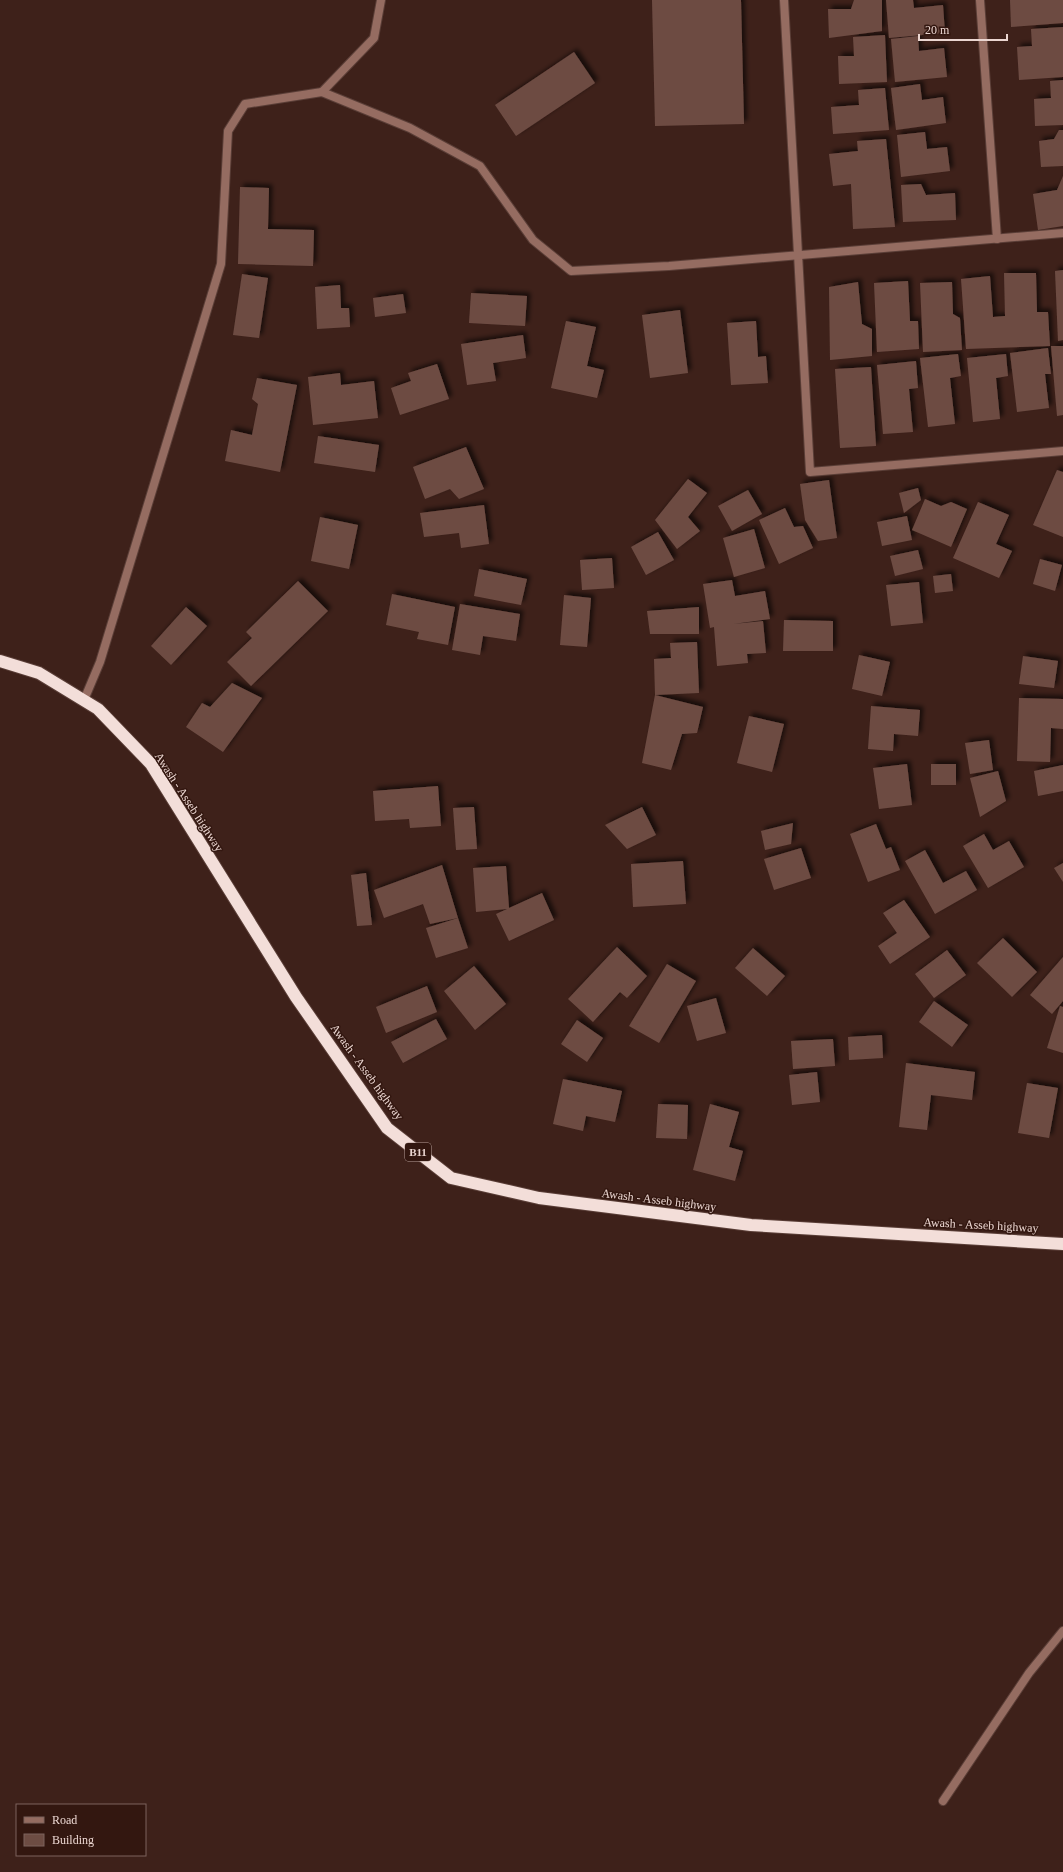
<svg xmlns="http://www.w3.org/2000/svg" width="1063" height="1872" font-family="'Times New Roman',serif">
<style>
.building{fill:#6d4c43;filter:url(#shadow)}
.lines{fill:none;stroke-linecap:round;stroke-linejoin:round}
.street-casing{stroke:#5a3e37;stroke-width:10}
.highway-casing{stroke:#5a3e37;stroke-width:14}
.street{stroke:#956c61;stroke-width:8}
.highway{stroke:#f3ded9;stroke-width:12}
.labels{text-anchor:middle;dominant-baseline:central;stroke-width:3;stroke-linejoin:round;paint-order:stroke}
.shield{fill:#331710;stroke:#b49d97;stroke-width:1}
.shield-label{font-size:11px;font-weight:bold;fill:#ebd6d1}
.street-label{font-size:12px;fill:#ebd6d1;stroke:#331710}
</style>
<defs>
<filter id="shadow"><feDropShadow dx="3.5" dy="-3.5" stdDeviation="2" flood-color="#0009"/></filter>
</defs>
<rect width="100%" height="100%" fill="#3e211a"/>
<g class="building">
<polygon points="652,0 741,0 744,124 655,126"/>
<polygon points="854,0 882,0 882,31 829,38 828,9 851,9"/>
<polygon points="886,0 913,0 914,8 943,5 945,33 889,38"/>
<polygon points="1010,0 1063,0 1063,23 1011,27"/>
<polygon points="1063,27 1063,77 1019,80 1017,47 1032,46 1031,29"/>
<polygon points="885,35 887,82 839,84 838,56 854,56 853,37"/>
<polygon points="918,36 919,51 944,48 947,77 895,82 891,39"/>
<polygon points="574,52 595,83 516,136 495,105"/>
<polygon points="1063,80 1063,125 1035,126 1034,99 1051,98 1050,81"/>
<polygon points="920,84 922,100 943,97 946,123 896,130 891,88"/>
<polygon points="885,88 889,130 833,134 831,107 859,105 858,90"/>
<polygon points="1059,130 1063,130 1063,166 1041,167 1039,141 1054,139"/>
<polygon points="925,132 927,149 947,147 950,171 901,177 897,135"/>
<polygon points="886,139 895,227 853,229 851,184 833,186 829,154 858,151 857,141"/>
<polygon points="1063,176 1063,226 1038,230 1033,194 1057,190"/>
<polygon points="921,184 926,195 955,193 956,220 903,222 901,185"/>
<polygon points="240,187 269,188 268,229 314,230 313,266 238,264"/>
<polygon points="1063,270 1063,340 1058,341 1055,271"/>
<polygon points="1004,273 1036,273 1037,312 1048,312 1050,346 966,349 961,279 990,276 993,317 1005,316"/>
<polygon points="242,274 268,278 259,338 233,335"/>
<polygon points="908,281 910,321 918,321 919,349 877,352 874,283"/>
<polygon points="858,282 862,324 872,329 872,356 830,360 829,287"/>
<polygon points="952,282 953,314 960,318 962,350 923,352 920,283"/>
<polygon points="340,285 341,308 349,308 350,327 317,329 315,287"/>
<polygon points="471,293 527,296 525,326 469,323"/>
<polygon points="403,294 406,313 375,317 373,298"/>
<polygon points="680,310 688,373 650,378 642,315"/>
<polygon points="566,321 596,327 587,366 604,370 597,398 551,388"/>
<polygon points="756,321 758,357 766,356 768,383 731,385 727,323"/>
<polygon points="523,335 526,358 493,363 496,381 467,385 461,344"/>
<polygon points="1051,346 1063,346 1063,415 1057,416"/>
<polygon points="1048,348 1051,374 1045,374 1049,408 1017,412 1010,353"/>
<polygon points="958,354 961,376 950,378 955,424 928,427 920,358"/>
<polygon points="1006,354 1008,376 996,378 1000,419 973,422 967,358"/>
<polygon points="916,361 918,388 909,389 913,432 883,434 877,365"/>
<polygon points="437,364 449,399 400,415 391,388 411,381 408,373"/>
<polygon points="871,367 876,446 840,448 835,369"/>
<polygon points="340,373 341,385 374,381 378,418 313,425 308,377"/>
<polygon points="257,378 297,385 280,472 225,461 231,430 252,435 258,404 252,399"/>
<polygon points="318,436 379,445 375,472 314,463"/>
<polygon points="466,447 484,489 459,499 450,489 425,499 413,467"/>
<polygon points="1057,470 1063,472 1063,537 1033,525"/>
<polygon points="688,479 707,493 688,517 700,531 677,549 655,520"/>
<polygon points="829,480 837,538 818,541 805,520 800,484"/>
<polygon points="918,488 921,500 904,513 899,493"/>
<polygon points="748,490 762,514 732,531 718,506"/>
<polygon points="925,499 941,506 951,502 967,509 951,547 912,530"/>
<polygon points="978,502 1009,515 996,544 1012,551 999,578 953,558"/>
<polygon points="484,505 489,544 461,548 459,533 424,537 420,513"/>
<polygon points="785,508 794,527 803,526 813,548 779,564 759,520"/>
<polygon points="907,516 912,540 882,546 877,522"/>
<polygon points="320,517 358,525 349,569 311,561"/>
<polygon points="754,529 765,568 734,577 723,538"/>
<polygon points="658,532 674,560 646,575 631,547"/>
<polygon points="918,550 923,569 895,576 890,556"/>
<polygon points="612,558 614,588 582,590 580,560"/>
<polygon points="1040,559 1062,565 1055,591 1033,584"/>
<polygon points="479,569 527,579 521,605 474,596"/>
<polygon points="951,574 953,591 935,593 933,576"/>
<polygon points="732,580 735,596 765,591 770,619 733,624 763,621 766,653 747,654 748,663 717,666 714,627 710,628 703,584"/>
<polygon points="298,581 328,611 251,686 227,662 252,638 246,632"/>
<polygon points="919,582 923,623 891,626 886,585"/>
<polygon points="392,594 455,607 448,645 417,639 419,632 386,625"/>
<polygon points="564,595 591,598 587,647 560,645"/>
<polygon points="460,604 520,614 516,641 483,636 480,655 452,650"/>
<polygon points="186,607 207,626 171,665 151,646"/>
<polygon points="699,607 699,634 650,634 647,611"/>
<polygon points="784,620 833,621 833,651 783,651"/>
<polygon points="697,642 699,693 655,695 654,659 671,658 670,643"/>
<polygon points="859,655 890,662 882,696 852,689"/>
<polygon points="1023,656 1058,661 1054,688 1019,684"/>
<polygon points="232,683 262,698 223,752 186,727 202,703 210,707"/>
<polygon points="655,695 703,707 697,733 682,734 671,770 642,763"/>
<polygon points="1019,698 1063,699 1063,729 1051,728 1050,762 1017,761"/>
<polygon points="871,706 920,710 918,736 894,734 893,751 868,749"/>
<polygon points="749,716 784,724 772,772 737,763"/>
<polygon points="989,740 993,770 970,774 965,743"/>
<polygon points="907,764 912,805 879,809 873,768"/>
<rect x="931" y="764" width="25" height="21"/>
<polygon points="1063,765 1063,791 1038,796 1034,771"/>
<polygon points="998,771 1006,801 980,817 970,778"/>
<polygon points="438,786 441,826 410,828 409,819 375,821 373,791"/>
<polygon points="474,807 477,849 456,850 453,808"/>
<polygon points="642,807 656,835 627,849 605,825"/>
<polygon points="793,823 791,844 765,850 761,831"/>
<polygon points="876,824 886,849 891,847 900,870 868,882 850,834"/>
<polygon points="984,834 993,850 1009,841 1024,867 988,888 963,846"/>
<polygon points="801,848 811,878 774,890 764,859"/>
<polygon points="925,850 943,883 966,871 977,890 935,914 905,861"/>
<polygon points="683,861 686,904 633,907 631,864"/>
<polygon points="1063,863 1063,882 1054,868"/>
<polygon points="442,865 458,918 430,924 423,904 384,918 374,890"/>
<polygon points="506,866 509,908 542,893 554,920 509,941 496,914 507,909 476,912 473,868"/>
<polygon points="366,873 372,925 357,926 351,875"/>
<polygon points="904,900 930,937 890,964 878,946 897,933 883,913"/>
<polygon points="458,918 468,948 436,958 426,928"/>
<polygon points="1003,938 1037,972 1012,997 977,963"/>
<polygon points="617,947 647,976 627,998 620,992 593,1022 568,999"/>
<polygon points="753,948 785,976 767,996 735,968"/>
<polygon points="947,950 966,975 934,998 915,974"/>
<polygon points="1063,957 1063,1001 1052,1014 1030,995"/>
<polygon points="667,964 696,981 659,1043 629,1026"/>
<polygon points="474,966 506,1004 475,1030 444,991"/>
<polygon points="427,986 437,1012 386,1033 376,1007"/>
<polygon points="716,998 726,1033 697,1041 687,1006"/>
<polygon points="934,1001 968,1025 952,1047 919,1022"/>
<polygon points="1060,1006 1063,1007 1063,1053 1047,1048"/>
<polygon points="436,1019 447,1039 403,1063 391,1042"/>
<polygon points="577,1020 603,1038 587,1062 561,1044"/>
<polygon points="882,1035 883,1058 849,1060 848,1037"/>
<polygon points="833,1039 835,1066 793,1069 791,1041"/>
<polygon points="906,1063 975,1072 972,1100 931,1095 927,1130 899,1127"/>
<polygon points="817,1072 820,1102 792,1105 789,1075"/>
<polygon points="563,1079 622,1091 615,1122 586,1116 583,1131 553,1124"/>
<polygon points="1027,1083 1058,1088 1049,1138 1018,1133"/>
<polygon points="658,1104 688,1105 687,1139 656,1138"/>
<polygon points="710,1104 739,1112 729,1147 743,1151 735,1181 693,1170"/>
</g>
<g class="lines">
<defs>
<g id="street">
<polyline points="784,0 810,472 1063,451"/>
<polyline points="980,0 997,239"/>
<polyline points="322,92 410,128 480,166 533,240 571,271 669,266 1063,233"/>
<polyline points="84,700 100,662 221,264 228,131 245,104 322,92 374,38 381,0"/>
<polyline points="943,1801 1029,1673 1063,1631"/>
</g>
<polyline id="highway" points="0,661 39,673 98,709 151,764 296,997 387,1128 451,1178 539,1198 751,1225 1063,1244"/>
</defs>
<use href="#street" class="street-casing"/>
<use href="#highway" class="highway-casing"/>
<use href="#street" class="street"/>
<use href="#highway" class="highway"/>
</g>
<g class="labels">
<rect class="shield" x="405" y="1143" width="26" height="18" rx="3"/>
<g class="shield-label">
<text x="418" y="1152">B11</text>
</g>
<g class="street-label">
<text transform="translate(189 802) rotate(57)">Awash - Asseb highway</text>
<text transform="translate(367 1072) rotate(54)">Awash - Asseb highway</text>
<text transform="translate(659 1200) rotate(7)">Awash - Asseb highway</text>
<text transform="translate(981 1225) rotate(3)">Awash - Asseb highway</text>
</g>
</g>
<rect x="16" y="1804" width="130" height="52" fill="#331710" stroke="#7d635d"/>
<rect x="24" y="1817" width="20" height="6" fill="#956c61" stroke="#7d635d"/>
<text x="52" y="1824" font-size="12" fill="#ebd6d1">Road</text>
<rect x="24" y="1834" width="20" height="12" fill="#6d4c43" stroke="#7d635d"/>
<text x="52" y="1844" font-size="12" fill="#ebd6d1">Building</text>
<path d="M919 34v6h88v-6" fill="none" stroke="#ebd6d1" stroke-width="2"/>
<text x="925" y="34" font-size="12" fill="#ebd6d1" stroke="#331710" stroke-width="3" paint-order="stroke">20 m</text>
</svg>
